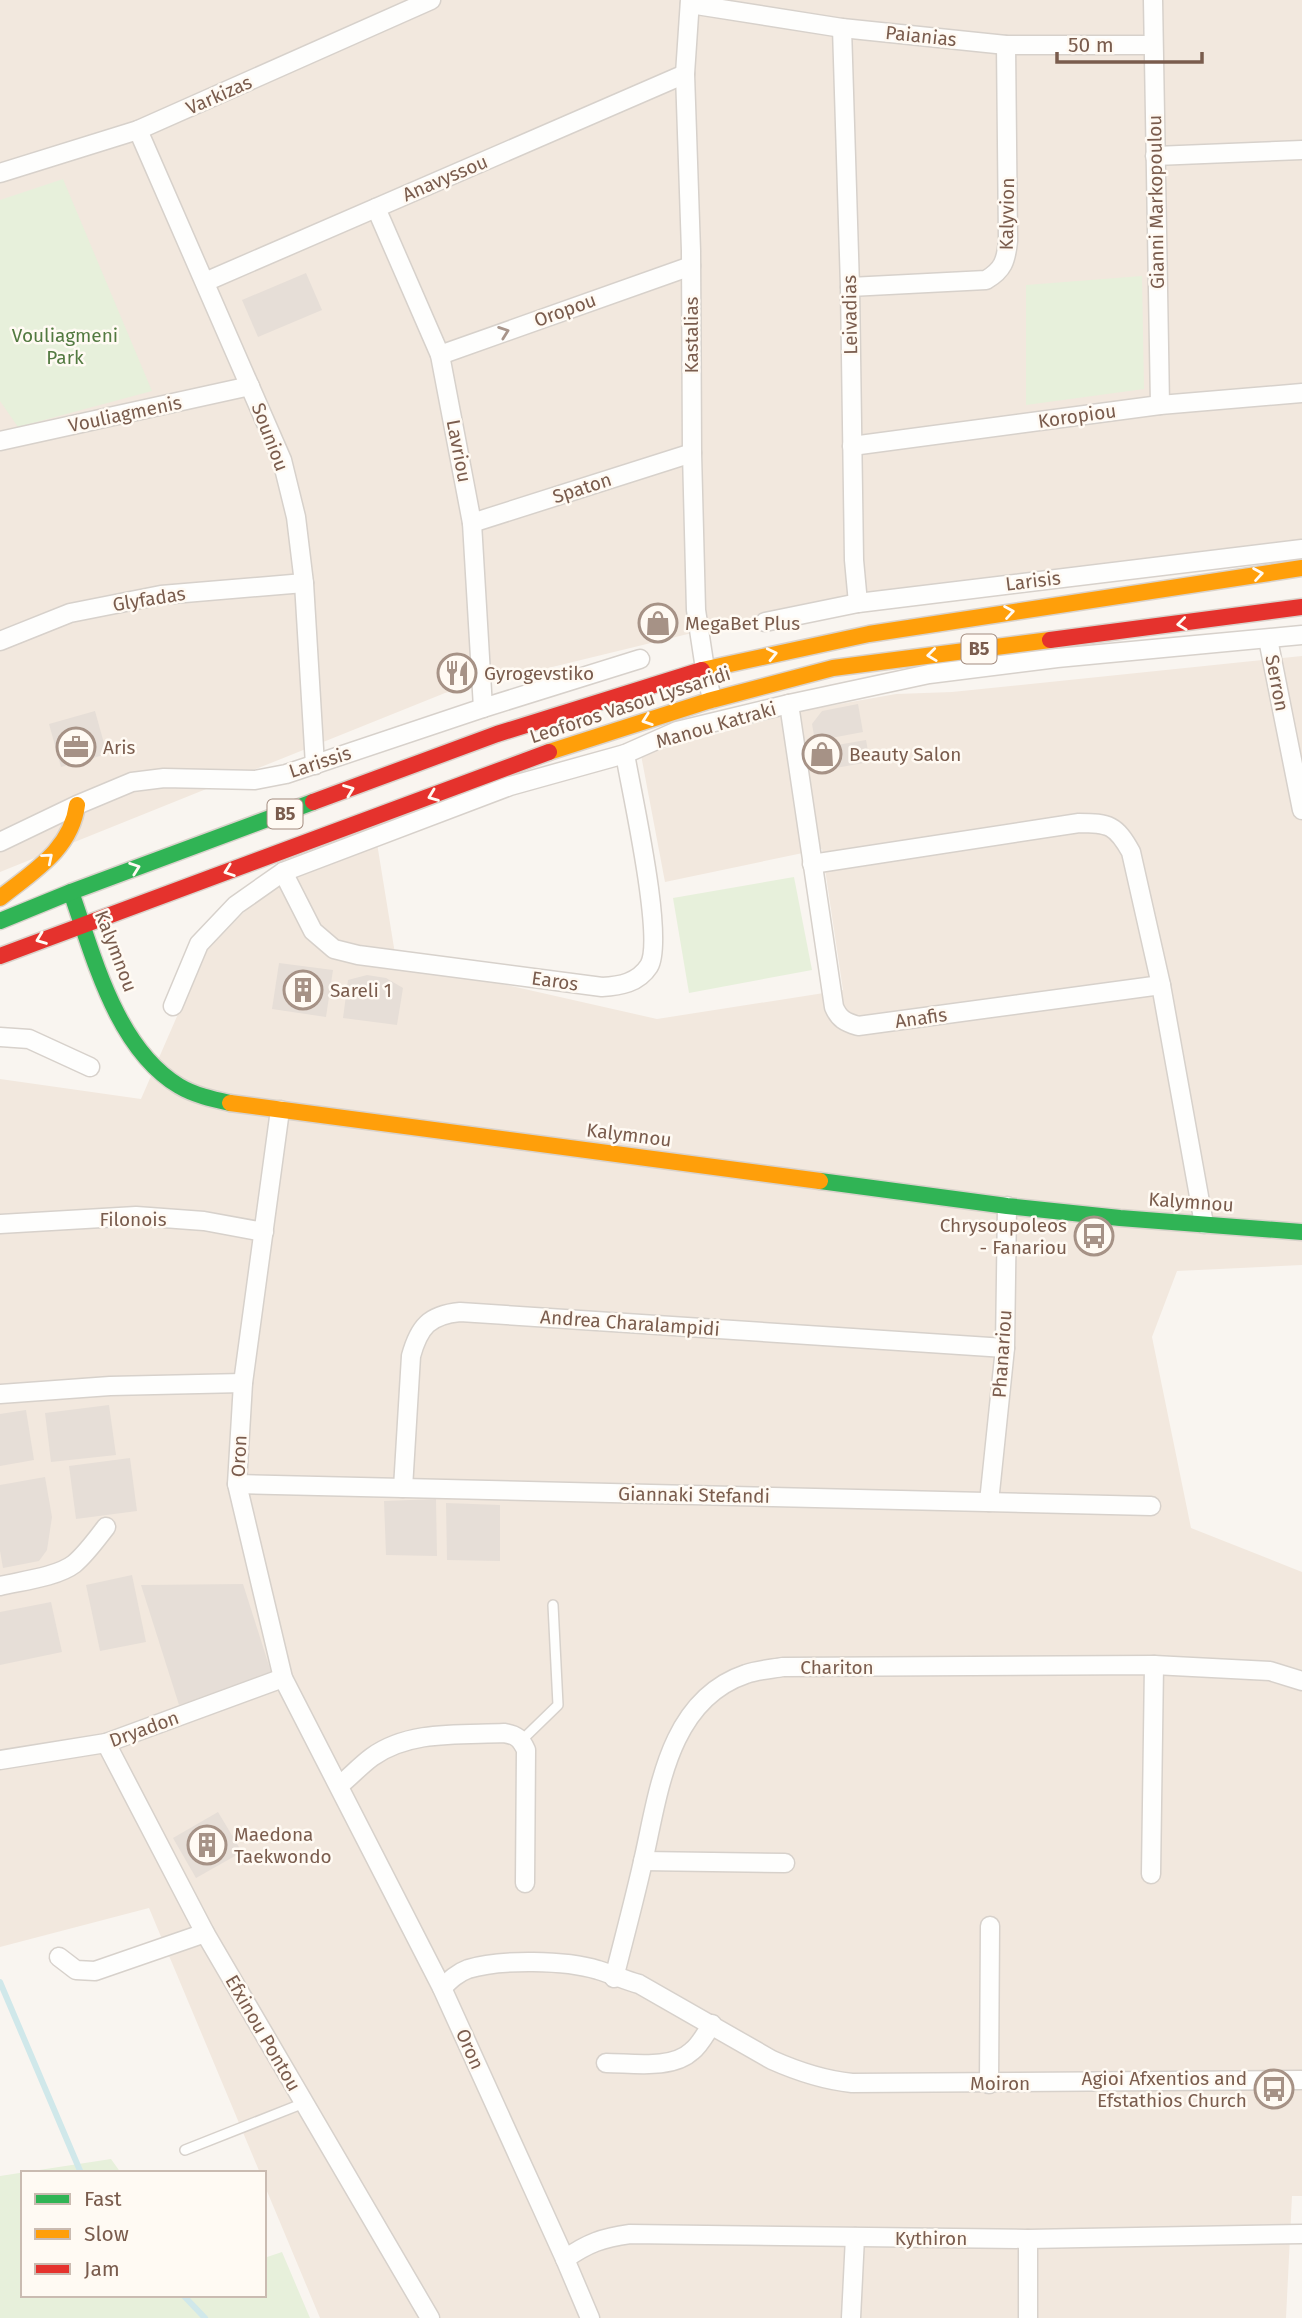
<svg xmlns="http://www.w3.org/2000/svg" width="1302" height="2318" font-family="'Fira Sans',sans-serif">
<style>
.residential{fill:#f2e8de}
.green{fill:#e7f0db}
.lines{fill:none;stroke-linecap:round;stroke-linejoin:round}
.stream{stroke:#d0e8ea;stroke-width:6}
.building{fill:#e6ded7}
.lane-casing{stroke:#d7d1cb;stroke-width:12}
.street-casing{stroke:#d7d1cb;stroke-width:21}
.fast-casing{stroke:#d9d2cb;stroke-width:19}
.slow-casing{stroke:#d9d2cb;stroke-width:19}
.jam-casing{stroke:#d9d2cb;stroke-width:19}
.lane{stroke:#fefefd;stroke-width:9}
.street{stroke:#fefefd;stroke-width:18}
.fast{stroke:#30b455;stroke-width:16}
.slow{stroke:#ff9f0a;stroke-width:16}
.jam{stroke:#e5322d;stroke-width:16}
.oneway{stroke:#a8958b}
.oneway2{stroke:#fffaf3}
.labels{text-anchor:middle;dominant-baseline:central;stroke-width:5;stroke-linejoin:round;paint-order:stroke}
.shield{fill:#fffaf3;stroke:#a28b7f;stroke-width:2}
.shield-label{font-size:18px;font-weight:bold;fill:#7a5c4d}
.street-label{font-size:19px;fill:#7a5c4d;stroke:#fffaf3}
.park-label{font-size:19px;fill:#537a41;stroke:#fffaf3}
.poi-label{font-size:19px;fill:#7a5c4d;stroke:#fffaf3;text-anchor:start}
</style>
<rect width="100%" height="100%" fill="#f9f5f0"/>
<g class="residential">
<polygon points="0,0 1302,0 1302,539 819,602 445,693 0,872"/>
<polygon points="1302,656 1302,1265 1177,1271 1152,1337 1191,1528 1302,1572 1302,2196 1292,2196 1286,2318 320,2318 264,2184 264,2173 260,2173 149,1908 0,1947 0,1079 141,1099 205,952 283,872 376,837 396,960 657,1019 843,990 822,849 665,882 641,755 800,711 896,694 952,692"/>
</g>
<g class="green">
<polygon points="63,179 152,391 18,427 0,401 0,200"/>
<polygon points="1142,276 1144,389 1026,405 1026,285"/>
<polygon points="794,877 812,970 689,993 673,898"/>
<polygon points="111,2159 121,2173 23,2173 23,2295 264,2295 264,2258 282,2252 310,2318 0,2318 0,2176"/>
</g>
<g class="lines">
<g class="stream">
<polyline points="0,1982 81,2173"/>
<polyline points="183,2295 205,2318"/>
</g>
</g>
<g class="building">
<polygon points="306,273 322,310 258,337 242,300"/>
<polygon points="666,615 668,627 664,632 652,635 648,619"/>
<polygon points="858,704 863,732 815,741 812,724 822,711"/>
<polygon points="95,711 107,754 61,767 49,724"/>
<polygon points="866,740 870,762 818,771 814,749"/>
<polygon points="279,963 333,970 326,1017 272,1009"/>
<polygon points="367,975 386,978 403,988 397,1025 343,1018 348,980"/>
<polygon points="109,1405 116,1455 51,1462 45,1413"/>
<polygon points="26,1410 34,1460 0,1466 0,1414"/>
<polygon points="130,1458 137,1511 76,1519 69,1466"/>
<polygon points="45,1477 52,1517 47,1550 39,1561 3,1568 0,1551 0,1485"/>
<polygon points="436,1499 437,1556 386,1555 384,1501"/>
<polygon points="446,1503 500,1505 500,1561 447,1560"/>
<polygon points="132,1575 146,1642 100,1651 86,1585"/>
<polygon points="243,1584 272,1675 179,1705 141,1585"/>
<polygon points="51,1602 62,1652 0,1665 0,1612"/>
<polygon points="218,1812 242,1852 196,1878 173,1838"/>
</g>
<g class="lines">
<defs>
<g id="lane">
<polyline points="522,1740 558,1705 553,1605"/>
<polyline points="185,2150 304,2103"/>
</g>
<g id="street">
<polyline points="690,0 685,74 691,251 692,453 696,610 705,669 712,699"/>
<polyline points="1153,0 1160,405"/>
<polyline points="690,4 842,28 1006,45 1153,45"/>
<polyline points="842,28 850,287 854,560 858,603"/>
<polyline points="138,130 282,460 296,517 304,583 315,765"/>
<polyline points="1155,156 1302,150"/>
<polyline points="0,173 138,130 431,0"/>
<polyline points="376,208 440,355 472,523 483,708"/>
<polyline points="205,282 685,74"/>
<path d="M850,287L986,280C1003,270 1006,261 1008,241L1006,45"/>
<polyline points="440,355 691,266"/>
<polyline points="0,441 250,386"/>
<polyline points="852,446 1160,405 1302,393"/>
<polyline points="472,523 692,453"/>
<polyline points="765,622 858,603 1302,549"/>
<polyline points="1268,639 1302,810"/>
<polyline points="0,641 70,613 161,595 304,583"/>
<path d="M789,704L834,1007C839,1019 845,1022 858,1026L1161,985"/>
<polyline points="0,842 77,805 132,782 164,778 255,780 286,774 483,708 640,659"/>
<path d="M812,864L1079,823C1109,823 1116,825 1131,852L1161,985L1204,1224"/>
<path d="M283,872L313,931L334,949L358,955L602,987C620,986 638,983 649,966C665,939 631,790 625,754"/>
<polyline points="173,1006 199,944 236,905 283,872 510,786 625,754 677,731 789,704 929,674 1057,658 1302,635"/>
<polyline points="0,1037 29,1039 90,1067"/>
<polyline points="280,1110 243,1383 237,1484 283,1678 442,1988 565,2259 590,2318"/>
<polyline points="0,1224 136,1216 204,1221 264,1232"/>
<polyline points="0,1394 110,1386 243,1383"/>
<polyline points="237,1484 1151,1506"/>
<path d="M403,1488L411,1356C419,1327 429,1315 460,1312L1005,1348"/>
<polyline points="989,1502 1005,1348 1007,1206"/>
<path d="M0,1586C21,1581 57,1577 74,1564C86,1554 96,1540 106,1527"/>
<polyline points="106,1743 205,1933 430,2318"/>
<polyline points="0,1760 106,1743 283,1678"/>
<path d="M340,1785C351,1776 361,1765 372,1757C409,1730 461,1735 504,1733C517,1735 521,1739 526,1750L525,1883"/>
<polyline points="643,1861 785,1863"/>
<polyline points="1151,1874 1154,1665"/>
<polyline points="59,1957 76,1970 95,1971 205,1933"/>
<path d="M614,1978C624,1938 635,1898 644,1857C659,1790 669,1700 746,1674C757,1670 771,1669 783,1667L1154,1665L1270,1671L1302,1681"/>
<path d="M442,1988C450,1980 457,1973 468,1969C500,1959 566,1960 598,1970C612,1974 624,1980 639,1984L772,2060C799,2072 823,2080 852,2083L1302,2080"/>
<path d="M606,2063C632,2063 672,2070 692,2051C700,2045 706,2033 712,2024"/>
<polyline points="989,2084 990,1926"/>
<path d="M565,2259C588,2243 602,2238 630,2234L1028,2239L1302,2234"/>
<polyline points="851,2318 855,2237"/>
<polyline points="1028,2318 1028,2239"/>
</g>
<g id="fast">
<path d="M71,892C94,957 116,1048 179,1086C194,1095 212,1099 230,1103"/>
<polyline points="0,921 71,892 313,802"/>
<polyline points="820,1181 1007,1206 1120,1218 1302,1232"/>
</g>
<g id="slow">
<polyline points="702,670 869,634 1302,568"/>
<polyline points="549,752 708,701 833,668 1050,640"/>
<path d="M0,898C32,872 71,850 77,805"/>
<polyline points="230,1103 820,1181"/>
</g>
<g id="jam">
<polyline points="1050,640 1302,607"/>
<polyline points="313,802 497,734 702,670"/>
<polyline points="0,956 549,752"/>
</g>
</defs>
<use href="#lane" class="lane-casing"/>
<use href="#street" class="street-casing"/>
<use href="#fast" class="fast-casing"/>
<use href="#slow" class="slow-casing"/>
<use href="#jam" class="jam-casing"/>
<use href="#lane" class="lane"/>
<use href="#street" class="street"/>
<use href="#fast" class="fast"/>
<use href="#slow" class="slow"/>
<use href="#jam" class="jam"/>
</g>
<defs><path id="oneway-chevron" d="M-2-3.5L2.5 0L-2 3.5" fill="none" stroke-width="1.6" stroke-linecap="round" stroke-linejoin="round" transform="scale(1.75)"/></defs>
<use class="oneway" href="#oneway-chevron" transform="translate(504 332) rotate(-20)"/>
<g class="oneway2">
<use href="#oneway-chevron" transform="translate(1258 574) rotate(-9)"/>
<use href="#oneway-chevron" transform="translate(1009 612) rotate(-9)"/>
<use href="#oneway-chevron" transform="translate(1182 624) rotate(173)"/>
<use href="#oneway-chevron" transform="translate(772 654) rotate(-13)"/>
<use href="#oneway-chevron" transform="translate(932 655) rotate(173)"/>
<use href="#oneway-chevron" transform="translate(647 720) rotate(161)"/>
<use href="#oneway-chevron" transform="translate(349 790) rotate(-21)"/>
<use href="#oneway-chevron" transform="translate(433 796) rotate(159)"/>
<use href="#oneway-chevron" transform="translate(48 858) rotate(-40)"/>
<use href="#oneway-chevron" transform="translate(135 868) rotate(-20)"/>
<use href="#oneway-chevron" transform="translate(229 871) rotate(160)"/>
<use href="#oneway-chevron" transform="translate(41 939) rotate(159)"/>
</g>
<defs>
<symbol id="shop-ring" viewBox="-11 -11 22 22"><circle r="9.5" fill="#fffaf3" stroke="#a69286" stroke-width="1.5"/><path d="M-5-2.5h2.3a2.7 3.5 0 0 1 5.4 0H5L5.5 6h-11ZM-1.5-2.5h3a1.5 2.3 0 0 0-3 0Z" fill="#a69286"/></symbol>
<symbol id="restaurant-ring" viewBox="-11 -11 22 22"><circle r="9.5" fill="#fffaf3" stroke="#a69286" stroke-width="1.5"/><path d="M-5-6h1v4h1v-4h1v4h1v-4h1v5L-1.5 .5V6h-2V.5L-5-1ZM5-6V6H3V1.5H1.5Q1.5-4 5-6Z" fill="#a69286"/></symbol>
<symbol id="office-ring" viewBox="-11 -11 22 22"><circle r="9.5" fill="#fffaf3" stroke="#a69286" stroke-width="1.5"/><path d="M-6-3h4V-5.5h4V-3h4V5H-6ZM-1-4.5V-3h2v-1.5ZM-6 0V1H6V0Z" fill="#a69286"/></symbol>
<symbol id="building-ring" viewBox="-11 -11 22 22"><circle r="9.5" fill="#fffaf3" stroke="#a69286" stroke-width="1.5"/><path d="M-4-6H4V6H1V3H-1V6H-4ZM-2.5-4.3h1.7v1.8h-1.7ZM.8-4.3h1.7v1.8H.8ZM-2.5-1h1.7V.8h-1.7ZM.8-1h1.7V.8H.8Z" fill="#a69286"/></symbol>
<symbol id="bus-ring" viewBox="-11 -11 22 22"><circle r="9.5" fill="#fffaf3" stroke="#a69286" stroke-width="1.5"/><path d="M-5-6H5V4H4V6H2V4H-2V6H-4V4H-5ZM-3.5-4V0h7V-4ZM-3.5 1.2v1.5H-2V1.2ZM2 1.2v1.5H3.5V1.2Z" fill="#a69286"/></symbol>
</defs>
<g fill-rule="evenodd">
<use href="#shop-ring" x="636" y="601" width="44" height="44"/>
<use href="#restaurant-ring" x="435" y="651" width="44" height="44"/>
<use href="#office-ring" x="54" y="725" width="44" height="44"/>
<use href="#shop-ring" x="800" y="732" width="44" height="44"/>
<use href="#building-ring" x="281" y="968" width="44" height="44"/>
<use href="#bus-ring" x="1072" y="1214" width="44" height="44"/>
<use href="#building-ring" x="185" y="1823" width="44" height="44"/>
<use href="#bus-ring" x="1252" y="2067" width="44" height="44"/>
</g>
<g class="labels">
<g class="shield">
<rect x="961.5" y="634.5" width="35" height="29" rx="5"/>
<rect x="267.5" y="799.5" width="35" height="29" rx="5"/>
</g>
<g class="shield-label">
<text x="979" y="649">B5</text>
<text x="285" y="814">B5</text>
</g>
<g class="street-label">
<text transform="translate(921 36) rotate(6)">Paianias</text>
<text transform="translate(219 95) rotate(-24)">Varkizas</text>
<text transform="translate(445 178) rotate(-23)">Anavyssou</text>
<text transform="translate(1156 202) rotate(-91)">Gianni Markopoulou</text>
<text transform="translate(1007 214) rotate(-89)">Kalyvion</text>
<text transform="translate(565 310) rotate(-20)">Oropou</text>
<text transform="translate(850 315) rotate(-91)">Leivadias</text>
<text transform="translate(691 335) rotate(-90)">Kastalias</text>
<text transform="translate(125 414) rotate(-12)">Vouliagmenis</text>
<text transform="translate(1077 416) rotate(-8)">Koropiou</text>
<text transform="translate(270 437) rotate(69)">Souniou</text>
<text transform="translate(459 451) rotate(79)">Lavriou</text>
<text transform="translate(582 488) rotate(-18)">Spaton</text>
<text transform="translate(1033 581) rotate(-7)">Larisis</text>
<text transform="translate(149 599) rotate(-9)">Glyfadas</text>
<text transform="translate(1277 683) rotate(79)">Serron</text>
<text transform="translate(630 705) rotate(-18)">Leoforos Vasou Lyssaridi</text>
<text transform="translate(716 725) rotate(-16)">Manou Katraki</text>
<text transform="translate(320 762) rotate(-18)">Larissis</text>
<text transform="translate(116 951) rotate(69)">Kalymnou</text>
<text transform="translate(555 981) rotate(8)">Earos</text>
<text transform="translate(921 1018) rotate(-8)">Anafis</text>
<text transform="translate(629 1135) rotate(7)">Kalymnou</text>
<text transform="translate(1191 1202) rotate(4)">Kalymnou</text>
<text x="133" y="1219">Filonois</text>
<text transform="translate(630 1323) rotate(4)">Andrea Charalampidi</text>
<text transform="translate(1002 1354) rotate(-86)">Phanariou</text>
<text transform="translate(239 1456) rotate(-87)">Oron</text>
<text transform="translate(694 1495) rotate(1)">Giannaki Stefandi</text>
<text x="837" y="1667">Chariton</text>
<text transform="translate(144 1729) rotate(-20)">Dryadon</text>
<text transform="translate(263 2033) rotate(60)">Efxinou Pontou</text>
<text transform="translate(470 2049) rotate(66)">Oron</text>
<text x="1000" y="2083">Moiron</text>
<text x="931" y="2238">Kythiron</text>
</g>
<g class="park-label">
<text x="65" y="335">Vouliagmeni<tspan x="65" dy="22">Park</tspan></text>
</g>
<g class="poi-label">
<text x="685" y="623">MegaBet Plus</text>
<text x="484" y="673">Gyrogevstiko</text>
<text x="103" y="747">Aris</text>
<text x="849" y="754">Beauty Salon</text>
<text x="330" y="990">Sareli 1</text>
<text x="1067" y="1225" text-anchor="end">Chrysoupoleos<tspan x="1067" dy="22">- Fanariou</tspan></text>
<text x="234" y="1834">Maedona<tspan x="234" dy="22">Taekwondo</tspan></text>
<text x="1247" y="2078" text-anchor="end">Agioi Afxentios and<tspan x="1247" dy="22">Efstathios Church</tspan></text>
</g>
</g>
<rect x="21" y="2171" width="245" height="126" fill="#fffaf3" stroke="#cabbb1" stroke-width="2"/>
<rect x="35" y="2194" width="35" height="10" fill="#30b455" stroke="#cabbb1" stroke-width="2"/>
<text x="84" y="2206" font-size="21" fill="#7a5c4d">Fast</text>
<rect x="35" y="2229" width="35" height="10" fill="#ff9f0a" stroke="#cabbb1" stroke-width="2"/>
<text x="84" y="2241" font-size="21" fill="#7a5c4d">Slow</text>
<rect x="35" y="2264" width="35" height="10" fill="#e5322d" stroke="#cabbb1" stroke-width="2"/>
<text x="84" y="2276" font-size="21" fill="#7a5c4d">Jam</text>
<path d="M1057 52v10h145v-10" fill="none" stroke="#7a5c4d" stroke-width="3.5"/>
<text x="1068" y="52" font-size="21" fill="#7a5c4d" stroke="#fffaf3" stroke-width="5" paint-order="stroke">50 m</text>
</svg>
